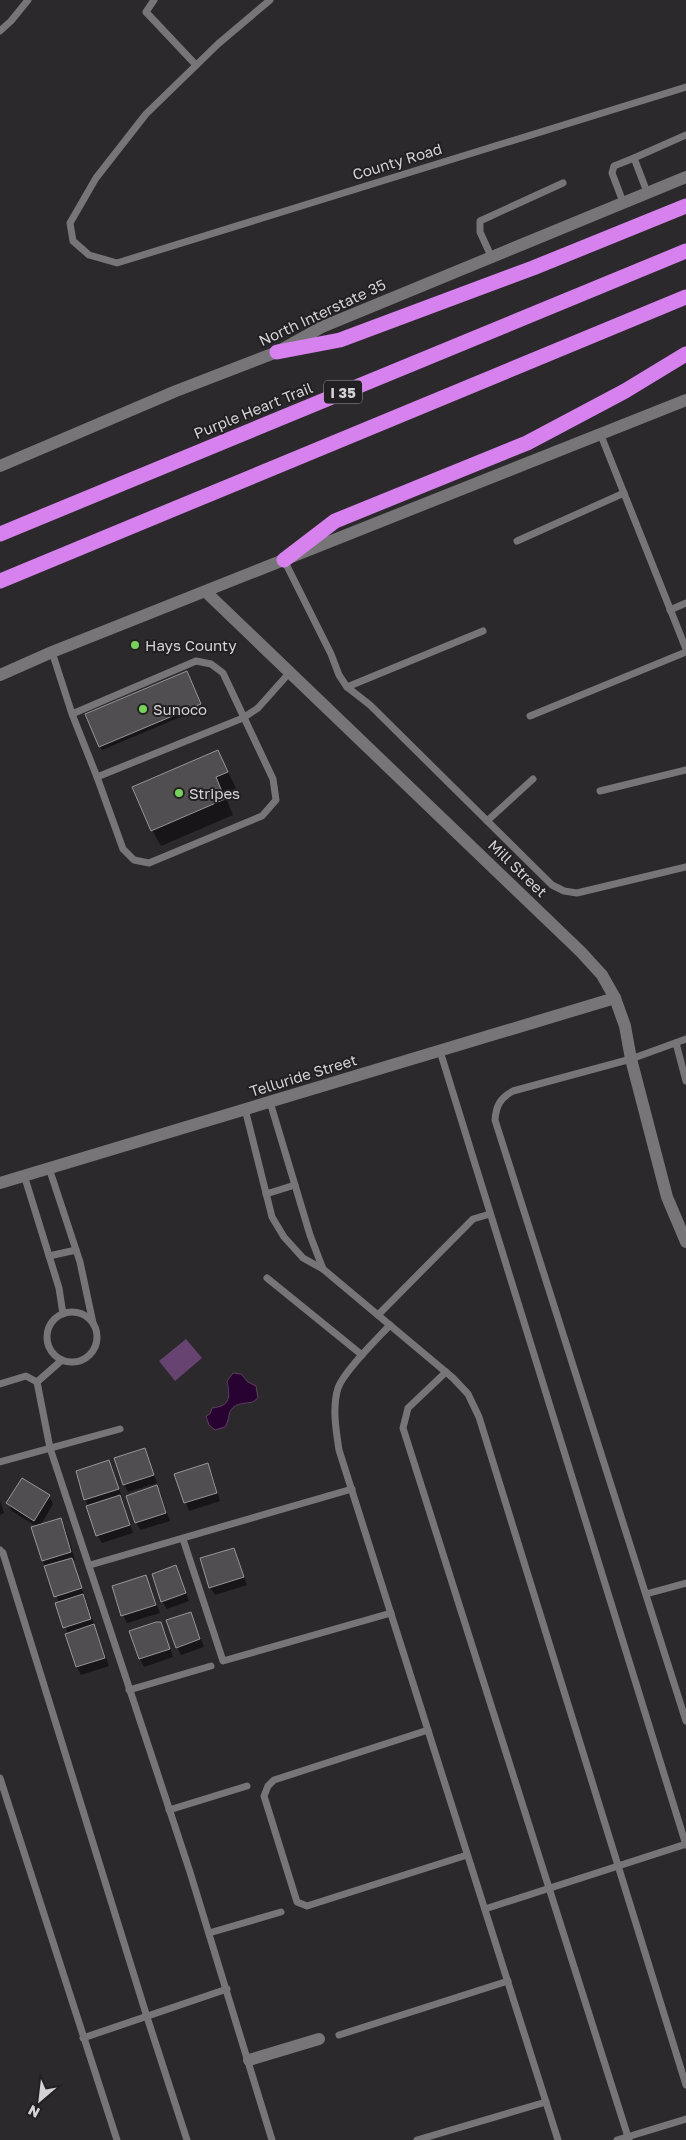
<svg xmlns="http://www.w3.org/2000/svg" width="686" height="2140" font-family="'Golos Text',sans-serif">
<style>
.green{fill:#664370}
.water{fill:#280231;stroke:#5c4062}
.shadow{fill:#0007}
.building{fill:#514e51;stroke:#989599}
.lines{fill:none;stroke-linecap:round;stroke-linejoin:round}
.service{stroke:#777578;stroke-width:7}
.minor{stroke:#777578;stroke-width:12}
.tertiary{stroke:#777578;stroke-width:12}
.secondary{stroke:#777578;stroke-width:12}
.motorway{stroke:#d781ee;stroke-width:15}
.poi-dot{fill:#76d25a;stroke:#222022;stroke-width:2}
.labels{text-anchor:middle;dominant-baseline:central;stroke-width:4;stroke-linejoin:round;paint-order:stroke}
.shield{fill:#222022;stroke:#9f9d9f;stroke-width:1}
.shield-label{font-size:14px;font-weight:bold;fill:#d4d2d4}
.street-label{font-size:15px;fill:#d4d2d4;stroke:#222022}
.poi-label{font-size:15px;fill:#d4d2d4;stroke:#222022;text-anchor:start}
</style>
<rect width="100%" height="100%" fill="#2b292c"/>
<polygon class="green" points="186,1339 202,1358 175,1381 159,1361"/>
<path class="water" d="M233,1373L241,1374L248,1382L256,1386L258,1398L253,1402C244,1404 232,1402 229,1415C228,1420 228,1422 225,1427L215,1430L209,1425L206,1416L210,1414L212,1408C231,1406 230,1397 227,1381Z"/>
<g class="shadow">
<polygon points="188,676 202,708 102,750 100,746"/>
<polygon points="218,752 236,788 224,793 233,815 161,846 152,830"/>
<polygon points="145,1450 157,1483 128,1492 124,1484"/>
<polygon points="108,1461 113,1469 133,1533 102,1543 97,1535 77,1472"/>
<polygon points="207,1465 212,1473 220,1501 189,1511 176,1475"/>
<polygon points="157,1486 161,1494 170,1521 140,1530 136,1522"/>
<polygon points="49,1496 53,1504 40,1526 60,1519 65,1527 75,1560 72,1561 109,1666 81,1675 77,1667 59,1603 43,1561 37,1527 12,1511 8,1503"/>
<polygon points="0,1500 4,1513 0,1515"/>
<polygon points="233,1549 247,1585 215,1595 210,1587"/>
<polygon points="176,1567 189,1601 167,1609 162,1601"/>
<polygon points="146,1577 160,1613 127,1623 123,1615"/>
<polygon points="191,1613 204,1647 181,1655 177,1647"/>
<polygon points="161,1624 165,1632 173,1657 144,1667 140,1659"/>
</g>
<g class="building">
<polygon points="187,671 201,704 99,747 85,714"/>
<polygon points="218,750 228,772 216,777 225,799 151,831 132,787"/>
<polygon points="145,1448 154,1475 123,1485 114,1458"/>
<polygon points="109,1460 119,1489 84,1500 76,1471"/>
<polygon points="208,1463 217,1493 184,1503 174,1474"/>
<polygon points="22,1478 50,1495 34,1521 6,1503"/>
<polygon points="157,1485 166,1513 135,1523 126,1496"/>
<polygon points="120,1495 130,1525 96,1536 86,1506"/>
<polygon points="61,1518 71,1552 42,1561 31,1527"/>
<polygon points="234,1548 244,1577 209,1588 200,1558"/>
<polygon points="72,1558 82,1588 54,1597 44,1566"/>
<polygon points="176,1565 186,1593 161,1602 152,1574"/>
<polygon points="146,1575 156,1605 121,1616 112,1586"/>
<polygon points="83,1594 91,1619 63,1628 55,1603"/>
<polygon points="191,1612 200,1639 176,1648 166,1620"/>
<polygon points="156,1622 161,1622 170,1649 139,1659 129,1631"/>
<polygon points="94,1624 105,1658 76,1667 65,1634"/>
</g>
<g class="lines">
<g class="service">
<polyline points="154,0 146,12 196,65"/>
<polyline points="270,0 218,44 146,114 96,178 70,223 73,241 89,255 117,263 686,87"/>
<polyline points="0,31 11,21 28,0"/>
<polyline points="647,192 634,158 686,135"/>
<polyline points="623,202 612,173 614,166 634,158"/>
<polyline points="491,256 480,232 480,221 563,183"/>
<polyline points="600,433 686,649"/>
<polyline points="517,541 624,493"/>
<polyline points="284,560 331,654 339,675 347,687 370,705 552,885 564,891 577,893 686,867"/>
<polyline points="670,610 686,603"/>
<polyline points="52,652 72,714 97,777 123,849 134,860 149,863 262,816 276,800 273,779 223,673 211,664 196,661 72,714"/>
<polyline points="347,687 483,631"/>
<polyline points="530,716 686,652"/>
<polyline points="97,777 243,718 258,708 291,671"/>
<polyline points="600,791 686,770"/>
<polyline points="487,821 533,779"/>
<path d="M686,1039L631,1059L513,1091C500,1098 496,1106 495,1120L686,1721"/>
<polyline points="676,1043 686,1081"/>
<polyline points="440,1051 686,1845"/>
<polyline points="270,1102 310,1235 323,1269"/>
<polyline points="245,1109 272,1217 284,1237 303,1258 323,1269 453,1378 468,1394 479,1417 686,2085"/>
<polyline points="49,1168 80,1262 93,1323"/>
<polyline points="24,1175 59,1288 63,1314"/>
<polyline points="266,1194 295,1185"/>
<polyline points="49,1256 76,1250"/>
<polyline points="267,1278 362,1355"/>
<circle cx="72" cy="1337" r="25"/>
<polyline points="378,1315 473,1219 490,1214"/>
<path d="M390,1325C377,1339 344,1371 338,1388C332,1408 336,1430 339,1450L558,2140"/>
<polyline points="446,1372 408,1408 403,1428 629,2140"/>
<polyline points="37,1382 62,1360"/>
<polyline points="0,1384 26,1376 37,1382 50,1448 190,1872 272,2140"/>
<polyline points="0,1462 120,1429"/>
<polyline points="183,1539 223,1661 391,1613"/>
<polyline points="0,1550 3,1553 147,2017 187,2140"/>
<polyline points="90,1565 352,1489"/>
<polyline points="646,1594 686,1583"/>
<polyline points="129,1690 211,1666"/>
<polyline points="428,1730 274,1780 268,1786 264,1796 297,1902 307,1906 467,1855"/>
<polyline points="0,1778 117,2140"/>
<polyline points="169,1810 247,1786"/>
<polyline points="485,1909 686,1844"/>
<polyline points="209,1933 281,1912"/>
<polyline points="339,2035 508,1981"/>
<polyline points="83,2038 227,1989"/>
<polyline points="417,2140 546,2102"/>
<polyline points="617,2140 686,2119"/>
</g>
<g class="minor">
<polyline points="0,1183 615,998"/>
<polyline points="249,2060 319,2039"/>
</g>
<polyline class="tertiary" points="206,592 581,952 602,975 615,998 625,1026 631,1059 667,1197 686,1242"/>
<g class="secondary">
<polyline points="0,466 176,391 277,352 322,327 686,177"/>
<polyline points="0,675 52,652 686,400"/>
</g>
<g class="motorway">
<polyline points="277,352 340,340 533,268 686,206"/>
<polyline points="0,534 686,251"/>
<polyline points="284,560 335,521 527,443 625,391 686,354"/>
<polyline points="0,581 686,297"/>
</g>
</g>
<g class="poi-dot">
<circle cx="135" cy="645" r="5"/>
<circle cx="143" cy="709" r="5"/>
<circle cx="179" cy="793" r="5"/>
</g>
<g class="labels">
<rect class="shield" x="324" y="380.5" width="38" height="23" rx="4"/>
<g class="shield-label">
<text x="343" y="392">I 35</text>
</g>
<g class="street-label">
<text transform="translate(397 161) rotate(-17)">County Road</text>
<text transform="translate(322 312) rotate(-25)">North Interstate 35</text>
<text transform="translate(253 410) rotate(-22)">Purple Heart Trail</text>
<text transform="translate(518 868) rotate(44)">Mill Street</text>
<text transform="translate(303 1075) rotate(-17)">Telluride Street</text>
</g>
<g class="poi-label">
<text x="145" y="645">Hays County</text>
<text x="153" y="709">Sunoco</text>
<text x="189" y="793">Stripes</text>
</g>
</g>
<g transform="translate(40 2100) rotate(208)" stroke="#222022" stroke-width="4" paint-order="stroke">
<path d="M0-4L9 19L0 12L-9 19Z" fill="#d4d2d4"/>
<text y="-8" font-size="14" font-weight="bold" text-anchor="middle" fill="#d4d2d4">N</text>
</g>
</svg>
